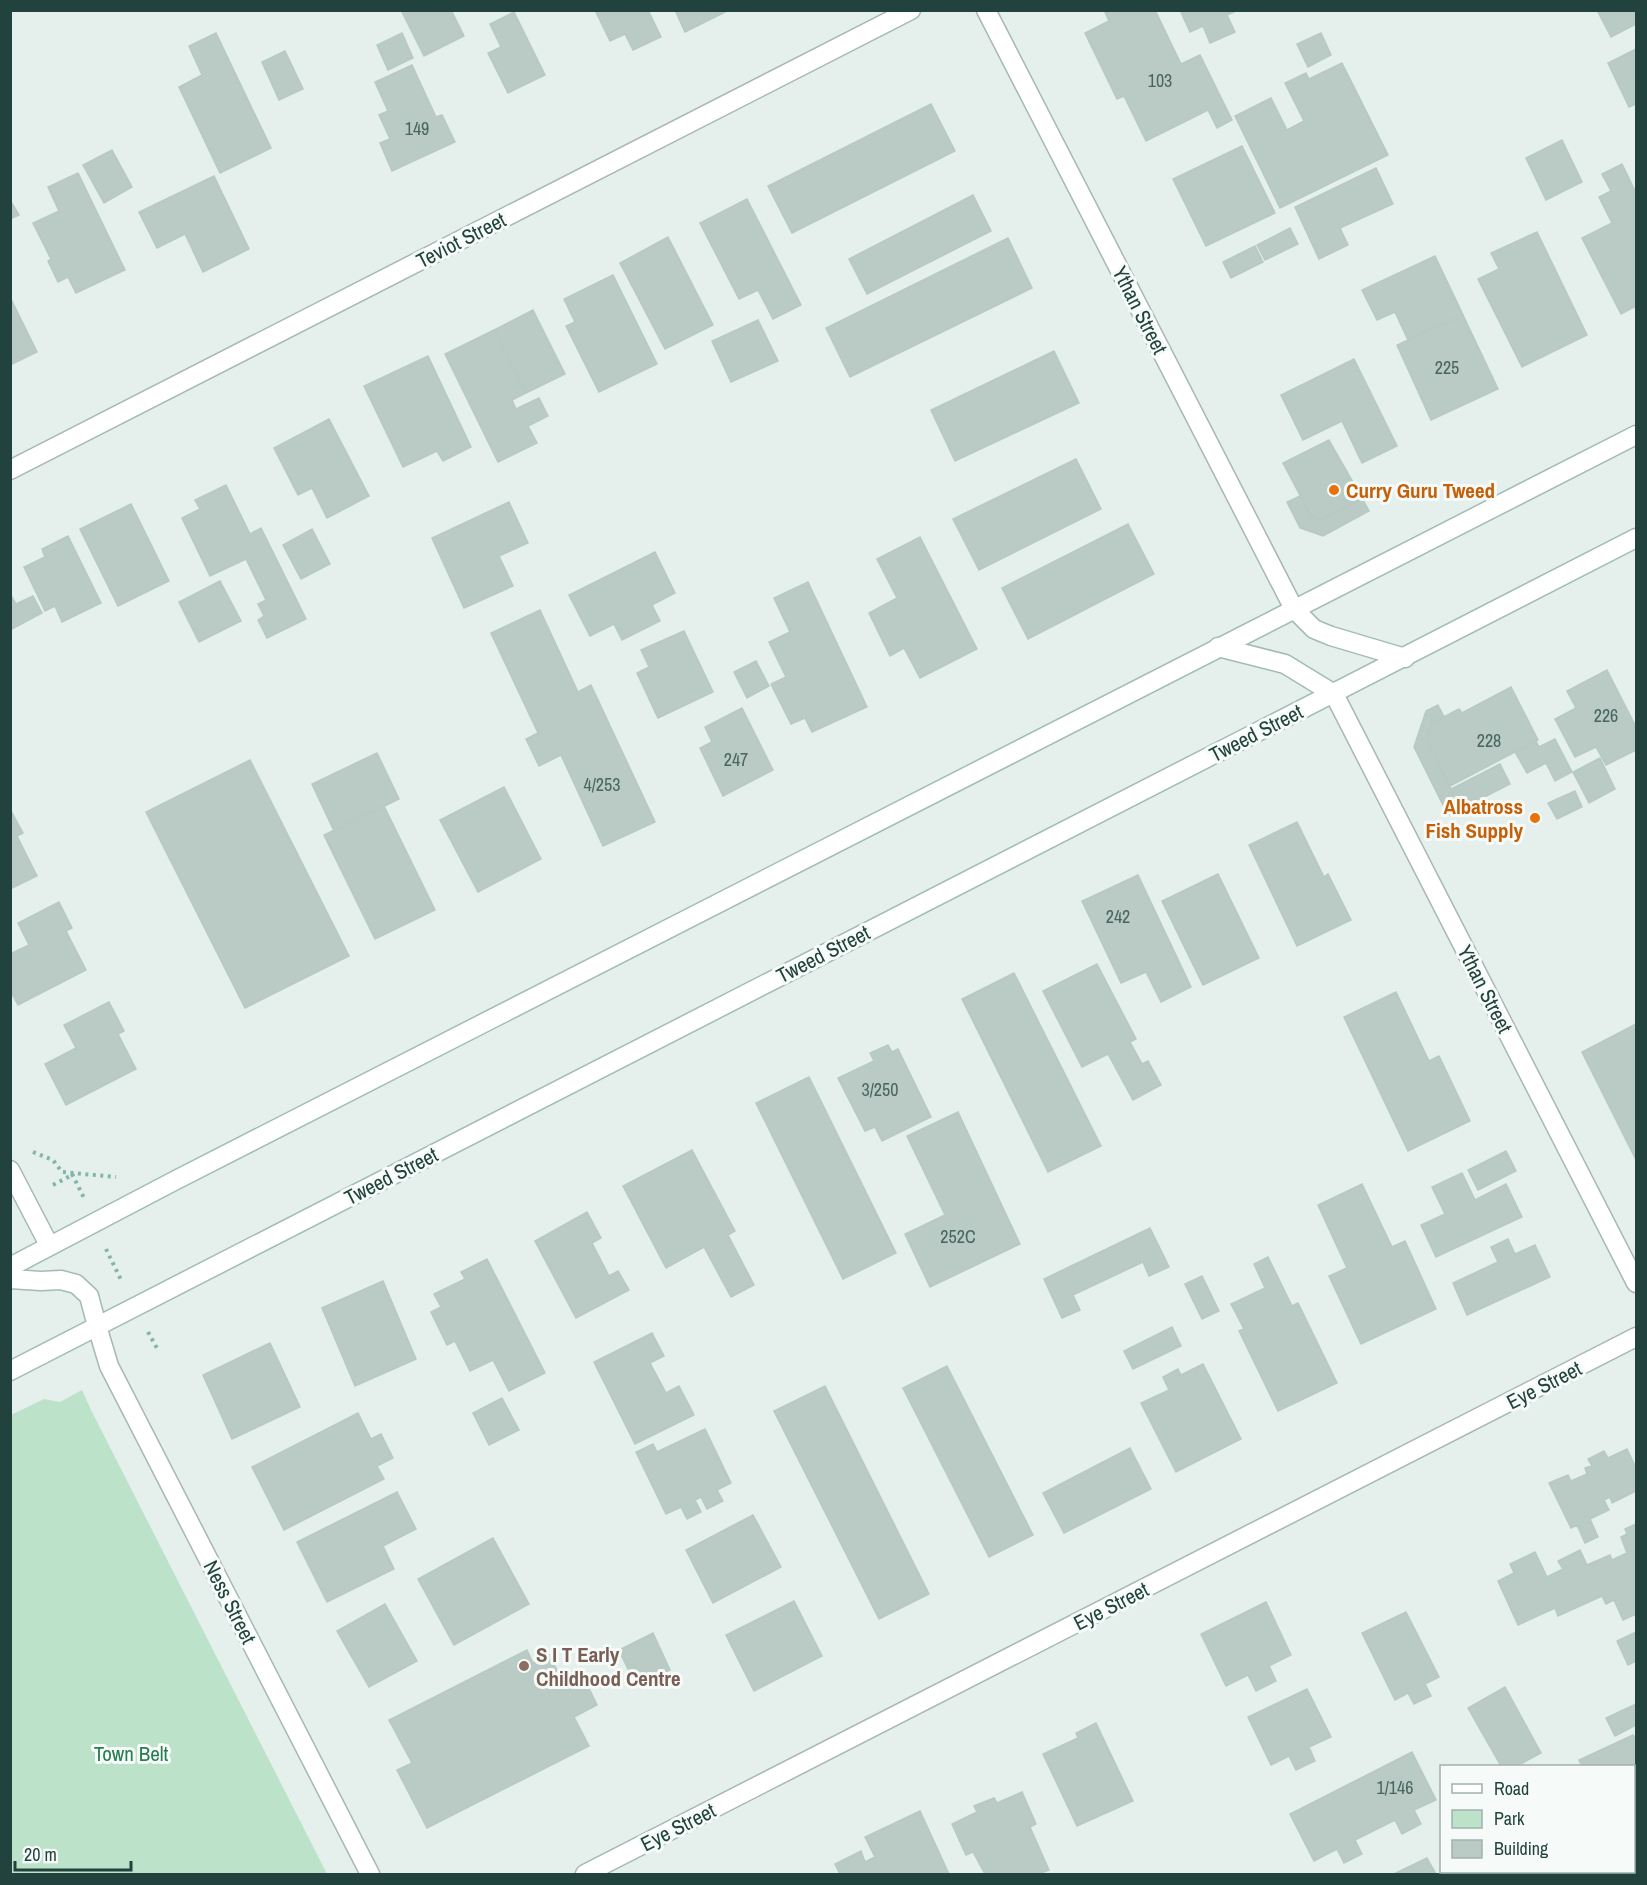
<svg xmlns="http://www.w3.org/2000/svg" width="1647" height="1885" font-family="'Archivo Narrow',sans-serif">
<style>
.green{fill:#bce2c9}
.building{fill:#bacac5;stroke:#b6cac3;stroke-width:1.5}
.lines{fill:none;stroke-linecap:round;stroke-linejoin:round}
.minor-casing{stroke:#a7b8b3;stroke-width:21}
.secondary-casing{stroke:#a2bcb5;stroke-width:21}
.path{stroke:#83b5aa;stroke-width:4;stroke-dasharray:3 4.5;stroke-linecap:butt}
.minor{stroke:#fff;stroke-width:18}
.secondary{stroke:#fff;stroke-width:18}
.food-dot{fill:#e8710a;stroke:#f6fbf9;stroke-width:2}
.education-dot{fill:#8d6e63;stroke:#f6fbf9;stroke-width:2}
.labels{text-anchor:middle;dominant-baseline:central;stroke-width:6;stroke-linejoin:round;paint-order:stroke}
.number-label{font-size:18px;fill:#48655f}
.street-label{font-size:21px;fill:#22433d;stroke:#f6fbf9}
.food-label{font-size:21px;font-weight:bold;fill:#c56008;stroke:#f6fbf9;text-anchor:start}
.education-label{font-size:21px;font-weight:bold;fill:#785e54;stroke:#f6fbf9;text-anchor:start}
.park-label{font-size:21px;fill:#287e50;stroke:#f6fbf9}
</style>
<rect width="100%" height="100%" fill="#e5efeb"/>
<polygon class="green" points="82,1390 90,1408 327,1874 11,1874 11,1415 44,1399 60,1402"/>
<g class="building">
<polygon points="401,10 451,10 464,36 424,56"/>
<polygon points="595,10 648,10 661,37 633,50 625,34 610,41"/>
<polygon points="675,10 729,10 685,32"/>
<polygon points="1104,10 1155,10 1181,64 1200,55 1232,120 1217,128 1208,110 1146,141 1124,96 1117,99 1085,33 1109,21"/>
<polygon points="1180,10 1238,10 1227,15 1235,32 1210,43 1203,26 1190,32"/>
<polygon points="1597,10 1636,10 1636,24 1611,37"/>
<polygon points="514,12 545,75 508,93 488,53 501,47 490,24"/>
<polygon points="216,33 271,148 220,173 179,87 202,75 189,46"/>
<polygon points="402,33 413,58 388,70 377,45"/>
<polygon points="1321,33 1331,55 1308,67 1297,44"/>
<polygon points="1636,49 1636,104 1629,107 1608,63"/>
<polygon points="285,51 303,89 279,100 262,62"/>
<polygon points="1342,63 1388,155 1280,208 1235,116 1271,98 1287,130 1304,121 1285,83 1306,73 1309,79"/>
<polygon points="412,65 436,117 442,115 455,142 392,171 380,143 390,139 379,115 388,111 375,82"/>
<polygon points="931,104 955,151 792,233 768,186"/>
<polygon points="1562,140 1582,182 1546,200 1526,158"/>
<polygon points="1242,146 1275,213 1206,246 1173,179"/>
<polygon points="112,150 132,187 104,203 83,165"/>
<polygon points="1622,164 1636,193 1636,306 1621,314 1582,238 1612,223 1599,197 1611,191 1602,174"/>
<polygon points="1376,168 1393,204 1340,228 1348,245 1319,259 1295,207"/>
<polygon points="78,173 125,270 76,293 68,277 58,282 48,261 51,259 33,223 59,211 48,187"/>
<polygon points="214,176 249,249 203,272 185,234 157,248 139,212"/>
<polygon points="973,195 991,231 867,294 849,259"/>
<polygon points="747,199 801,305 773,319 758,290 739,299 700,223"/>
<polygon points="10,200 19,215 10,219"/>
<polygon points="1290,228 1298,244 1265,260 1257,245"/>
<polygon points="1537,232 1587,335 1522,367 1478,279 1499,269 1491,253"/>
<polygon points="668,237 713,325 665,349 620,263"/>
<polygon points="1008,238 1032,288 850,377 826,328"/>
<polygon points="1255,246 1263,262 1231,278 1223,262"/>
<polygon points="1435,256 1463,315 1408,340 1395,312 1377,320 1362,290"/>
<polygon points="613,275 657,364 599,392 566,326 575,322 564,299"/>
<polygon points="10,297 37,352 10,365"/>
<polygon points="533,310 565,374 526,393 494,330"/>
<polygon points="1463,315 1498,389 1431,420 1397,345"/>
<polygon points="758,320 778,361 731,382 712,341"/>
<polygon points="494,330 526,393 512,400 516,409 539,398 548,416 528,426 537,443 498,462 445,354"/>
<polygon points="1054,351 1079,403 955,461 931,410"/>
<polygon points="428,356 471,447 443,461 437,451 403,467 364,386"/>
<polygon points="1354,359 1397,446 1362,463 1342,421 1303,440 1281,395"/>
<polygon points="329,419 369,496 327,518 312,488 298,495 274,448"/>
<polygon points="1329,440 1362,498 1322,520 1311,516 1283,463"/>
<polygon points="1076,459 1101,509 979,570 953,519"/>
<polygon points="226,485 250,534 261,528 306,619 267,638 258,620 264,616 258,604 266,600 246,559 210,576 182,518 200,509 195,500"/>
<polygon points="1300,496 1311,516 1322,520 1362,498 1369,511 1323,536 1300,528 1287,502"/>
<polygon points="509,502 528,543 499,556 513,586 464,608 432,538"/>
<polygon points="131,504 169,581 118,606 80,529"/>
<polygon points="1128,524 1154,574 1028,639 1002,588"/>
<polygon points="312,529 330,564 301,579 283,545"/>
<polygon points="68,536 101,603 62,622 55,606 45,611 24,567 45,557 42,549"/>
<polygon points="920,537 977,649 920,678 904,648 890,656 869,613 897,598 877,559"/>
<polygon points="655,552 675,593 652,605 660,621 622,640 614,624 590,636 569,595"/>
<polygon points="220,581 241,621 199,642 179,602"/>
<polygon points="808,582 867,707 812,732 805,718 791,724 771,684 786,677 769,642 790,632 774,598"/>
<polygon points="10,594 16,604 33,596 42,613 10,630"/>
<polygon points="540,610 578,692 591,685 655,822 603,846 561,755 539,766 526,739 538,733 491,633"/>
<polygon points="684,631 713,692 658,718 637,673 649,667 641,650"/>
<polygon points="756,661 769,686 747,698 734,672"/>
<polygon points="1607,670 1636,727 1636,750 1606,765 1596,747 1575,757 1555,719 1576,708 1567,691"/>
<polygon points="1511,687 1538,740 1450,786 1427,740 1432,723 1459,709 1462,713"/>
<polygon points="1438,705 1444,717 1432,723 1427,740 1461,809 1448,815 1414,747 1426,711"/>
<polygon points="742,708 773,770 723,796 700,748 712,742 705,727"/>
<polygon points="1555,739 1572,772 1555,781 1546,763 1527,773 1515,752 1536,741 1539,747"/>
<polygon points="377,753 399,799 334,831 312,784"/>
<polygon points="1600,758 1615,789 1589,803 1573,772"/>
<polygon points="250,760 349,956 245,1008 146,812"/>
<polygon points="1500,764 1510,784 1461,809 1451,789"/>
<polygon points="504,787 541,859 478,892 440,820"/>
<polygon points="1575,791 1582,807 1557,819 1548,803"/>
<polygon points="384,806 435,910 375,939 324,835"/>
<polygon points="10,809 23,833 17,836 37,876 10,889"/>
<polygon points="1297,822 1324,877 1328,874 1351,920 1297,946 1249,845"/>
<polygon points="1218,874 1259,958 1203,985 1162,901"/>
<polygon points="1138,875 1191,987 1161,1002 1146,972 1121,983 1082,901"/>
<polygon points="59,902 72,928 66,931 86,970 18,1005 10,990 10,954 29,945 18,923"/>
<polygon points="1097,964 1136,1039 1130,1042 1142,1064 1148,1061 1161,1085 1133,1100 1108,1054 1082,1067 1043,991"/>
<polygon points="1014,973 1101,1146 1048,1172 962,999"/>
<polygon points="1396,992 1429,1061 1439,1056 1470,1121 1408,1151 1344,1017"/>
<polygon points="109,1002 124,1031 118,1034 136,1069 66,1105 45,1064 76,1048 64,1025"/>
<polygon points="1636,1024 1636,1160 1582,1052"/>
<polygon points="888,1045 892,1052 898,1049 931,1117 882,1141 875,1127 865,1131 838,1078 874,1061 870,1053"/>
<polygon points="809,1077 896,1253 843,1279 756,1103"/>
<polygon points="958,1112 1020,1244 930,1287 905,1234 945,1215 907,1136"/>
<polygon points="692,1150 735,1231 728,1235 754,1285 731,1297 704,1247 666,1268 623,1186"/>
<polygon points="1506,1151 1516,1171 1478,1190 1468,1170"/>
<polygon points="1462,1173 1475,1200 1506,1184 1522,1217 1436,1257 1421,1225 1445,1214 1432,1187"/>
<polygon points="1362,1184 1392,1247 1405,1241 1436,1309 1361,1344 1329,1276 1347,1268 1318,1205"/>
<polygon points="587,1212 601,1238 592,1243 609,1276 618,1271 629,1290 576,1318 535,1241"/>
<polygon points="1150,1228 1169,1267 1149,1276 1143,1262 1073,1295 1080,1310 1062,1318 1044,1279"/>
<polygon points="1508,1239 1515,1254 1535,1245 1550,1277 1467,1315 1453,1283 1498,1262 1491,1247"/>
<polygon points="1268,1257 1292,1306 1298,1303 1337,1383 1278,1411 1239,1331 1244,1329 1231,1304 1265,1288 1254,1264"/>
<polygon points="487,1259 545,1373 509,1391 493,1360 470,1371 455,1341 447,1345 431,1312 441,1307 434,1294 465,1279 461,1272"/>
<polygon points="1202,1276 1219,1311 1202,1319 1185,1284"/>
<polygon points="383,1281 416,1359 355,1386 322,1308"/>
<polygon points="1172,1327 1181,1346 1133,1369 1124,1351"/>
<polygon points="652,1333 664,1356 650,1363 666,1393 679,1386 694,1415 635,1444 594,1362"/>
<polygon points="270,1343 300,1407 232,1439 203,1375"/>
<polygon points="1203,1364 1241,1439 1176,1472 1141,1403 1169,1390 1163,1377 1178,1369 1181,1375"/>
<polygon points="947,1366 1033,1535 989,1557 903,1388"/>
<polygon points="825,1386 929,1594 879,1619 774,1411"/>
<polygon points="502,1398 519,1430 489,1445 473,1413"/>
<polygon points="358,1413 371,1439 381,1434 393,1458 377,1466 384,1479 284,1530 252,1467"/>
<polygon points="705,1429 731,1483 717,1490 723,1501 707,1509 701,1497 695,1500 701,1512 687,1519 681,1507 666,1514 636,1452 653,1444 657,1452"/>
<polygon points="1130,1448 1151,1489 1064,1533 1043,1493"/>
<polygon points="1627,1449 1636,1468 1636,1491 1612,1503 1610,1497 1604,1500 1609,1510 1590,1519 1598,1537 1585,1543 1577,1525 1571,1528 1549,1483 1568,1475 1571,1481 1587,1474 1585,1468 1592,1466 1588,1459 1604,1451 1608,1458"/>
<polygon points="397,1492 416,1529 383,1546 394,1569 327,1602 297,1542"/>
<polygon points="753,1515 781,1567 713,1603 686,1550"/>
<polygon points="1636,1524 1636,1614 1623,1620 1614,1600 1606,1604 1602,1596 1558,1616 1555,1608 1518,1625 1498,1581 1514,1573 1510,1564 1535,1552 1547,1577 1563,1569 1558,1561 1580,1550 1587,1565 1610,1555 1612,1560 1627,1553 1621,1537 1627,1534 1625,1529"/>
<polygon points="493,1538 529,1604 454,1645 418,1579"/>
<polygon points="794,1601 822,1656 754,1691 726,1635"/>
<polygon points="1266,1602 1291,1655 1269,1666 1276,1681 1256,1691 1248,1675 1226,1686 1201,1634"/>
<polygon points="385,1604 417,1661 369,1687 337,1631"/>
<polygon points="1406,1612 1439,1677 1425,1684 1431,1696 1414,1704 1408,1693 1395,1700 1362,1633"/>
<polygon points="1636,1632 1636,1661 1628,1665 1617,1641"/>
<polygon points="653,1633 670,1670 636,1686 619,1650"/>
<polygon points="527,1650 533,1663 549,1655 557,1670 585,1680 597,1705 574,1717 589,1746 427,1828 397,1770 412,1763 389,1720"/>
<polygon points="1505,1687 1541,1753 1517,1766 1501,1766 1468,1708"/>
<polygon points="1307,1689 1331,1737 1309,1747 1315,1761 1296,1770 1289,1756 1271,1765 1248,1717"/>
<polygon points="1636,1704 1636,1725 1615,1736 1606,1718"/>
<polygon points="1096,1723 1133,1801 1077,1826 1043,1754 1078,1738 1076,1733"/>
<polygon points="1633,1735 1636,1739 1636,1764 1631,1766 1618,1766 1617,1765 1613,1766 1582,1766 1579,1760"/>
<polygon points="1412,1752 1436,1800 1414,1810 1421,1824 1402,1834 1395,1820 1355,1840 1362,1854 1344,1863 1337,1849 1314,1861 1290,1814"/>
<polygon points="1022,1792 1036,1824 1030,1827 1049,1870 1038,1874 985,1874 973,1852 966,1855 952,1824 977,1812 974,1806 994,1798 997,1803"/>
<polygon points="920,1811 949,1874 840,1874 835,1864 861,1851 865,1862 875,1857 865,1837"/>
<polygon points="1636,1849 1636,1874 1632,1874 1631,1872 1634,1872 1634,1850"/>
<polygon points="1427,1858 1436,1874 1394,1874"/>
<polygon points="1455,1872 1498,1872 1500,1874 1456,1874"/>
</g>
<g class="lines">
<defs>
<g id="minor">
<polyline points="986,10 1294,609"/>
<polyline points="10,470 911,10"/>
<polyline points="1334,694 1636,1283"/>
<polyline points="10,1170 49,1245"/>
<polyline points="97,1326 109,1366 370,1874"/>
<polyline points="585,1874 1636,1337"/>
</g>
<g id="secondary">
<polyline points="1294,609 1314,629 1331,636 1405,658"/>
<polyline points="1218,647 1285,664 1334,694"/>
<polyline points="10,1267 174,1181 1636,435"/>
<polyline points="10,1279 41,1281 61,1280 76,1284 89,1296 97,1326"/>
<polyline points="10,1371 1636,538"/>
</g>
</defs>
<use href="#minor" class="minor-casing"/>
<use href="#secondary" class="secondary-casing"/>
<g class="path">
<polyline points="33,1152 53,1160 62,1172 116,1177"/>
<polyline points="72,1174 84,1198"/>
<polyline points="53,1185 72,1175"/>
<polyline points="106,1249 122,1282"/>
<polyline points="148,1332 158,1350"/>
</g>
<use href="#minor" class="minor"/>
<use href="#secondary" class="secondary"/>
</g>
<g class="food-dot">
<circle cx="1334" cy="490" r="6"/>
<circle cx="1535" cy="818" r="6"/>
</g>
<circle class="education-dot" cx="524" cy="1666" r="6"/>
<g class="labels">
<g class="number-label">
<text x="1160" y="80">103</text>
<text x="417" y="128">149</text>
<text x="1447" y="367">225</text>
<text x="1606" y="715">226</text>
<text x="1489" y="740">228</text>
<text x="736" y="759">247</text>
<text x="602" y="784">4/253</text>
<text x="1118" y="916">242</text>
<text x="880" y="1089">3/250</text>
<text x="958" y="1236">252C</text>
<text x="1395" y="1787">1/146</text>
</g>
<g class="street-label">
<text transform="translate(461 240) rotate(-27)">Teviot Street</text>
<text transform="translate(1140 310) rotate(63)">Ythan Street</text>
<text transform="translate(1256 733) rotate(-27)">Tweed Street</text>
<text transform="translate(823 954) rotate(-27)">Tweed Street</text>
<text transform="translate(1485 989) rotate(63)">Ythan Street</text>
<text transform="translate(391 1176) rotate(-27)">Tweed Street</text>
<text transform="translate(1544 1385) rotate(-27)">Eye Street</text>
<text transform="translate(230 1602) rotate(63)">Ness Street</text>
<text transform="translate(1111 1606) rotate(-27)">Eye Street</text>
<text transform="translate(678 1827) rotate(-27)">Eye Street</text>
</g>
<g class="food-label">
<text x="1346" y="490">Curry Guru Tweed</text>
<text x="1523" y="806" text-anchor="end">Albatross<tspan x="1523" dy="24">Fish Supply</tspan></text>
</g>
<g class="education-label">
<text x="536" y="1654">S I T Early<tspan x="536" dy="24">Childhood Centre</tspan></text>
</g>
<g class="park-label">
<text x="131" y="1753">Town Belt</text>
</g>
</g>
<rect width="1647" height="1885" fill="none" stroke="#22433d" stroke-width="24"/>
<rect x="1440" y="1765" width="195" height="108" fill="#f6fbf9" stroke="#a1b1ae" stroke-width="1.5"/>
<rect x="1452" y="1784" width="30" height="9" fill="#ffffff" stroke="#a1b1ae" stroke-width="1.5"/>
<text x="1494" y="1795" font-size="18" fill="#22433d">Road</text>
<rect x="1452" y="1810" width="30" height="18" fill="#bce2c9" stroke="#a1b1ae" stroke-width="1.5"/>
<text x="1494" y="1825" font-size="18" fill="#22433d">Park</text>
<rect x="1452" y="1840" width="30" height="18" fill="#bacac5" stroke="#a1b1ae" stroke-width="1.5"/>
<text x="1494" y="1855" font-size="18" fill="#22433d">Building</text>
<path d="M15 1861v9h116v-9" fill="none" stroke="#22433d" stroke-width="3"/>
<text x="24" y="1861" font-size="18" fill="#22433d" stroke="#f6fbf9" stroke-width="4.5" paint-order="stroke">20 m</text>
</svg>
